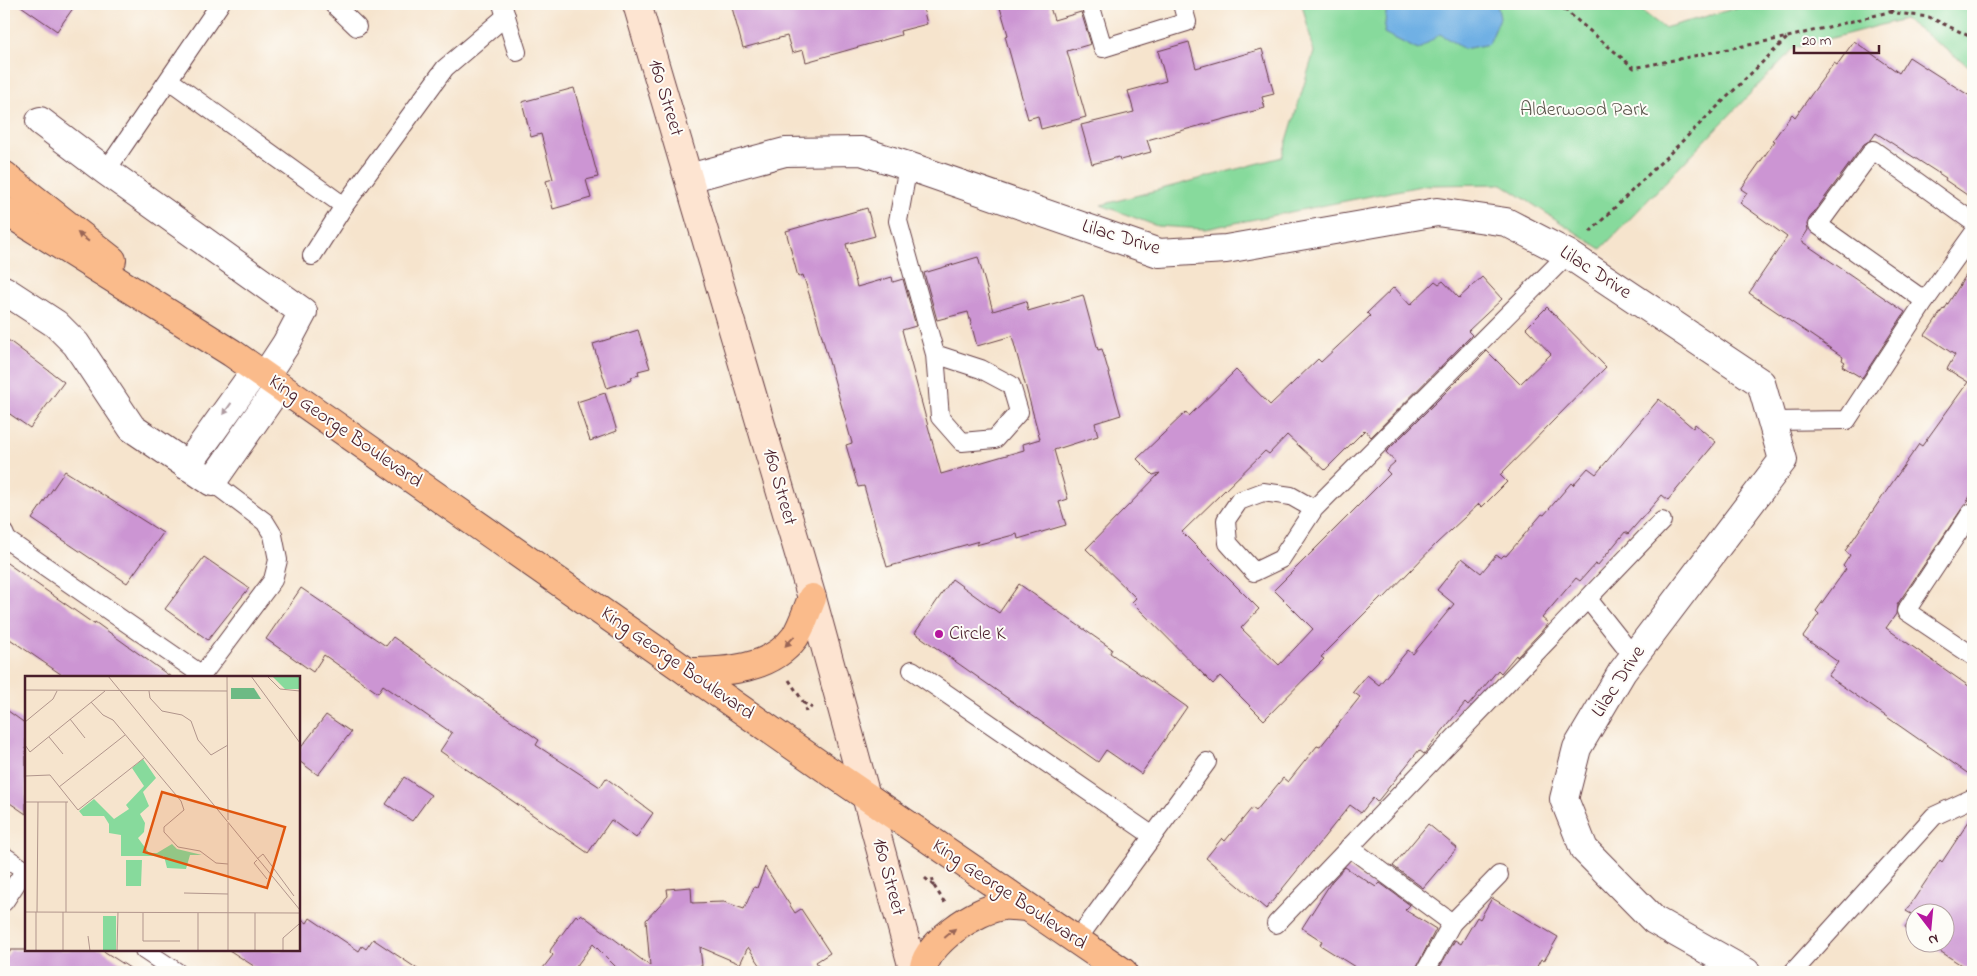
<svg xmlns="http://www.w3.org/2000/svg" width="1977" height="976" font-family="'Indie Flower',sans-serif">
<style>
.green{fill:#87da9c;stroke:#687c64}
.water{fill:#70b0e4;stroke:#5d6888}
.building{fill:#cc95d3}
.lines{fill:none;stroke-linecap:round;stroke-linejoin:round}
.lane-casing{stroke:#643d43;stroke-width:20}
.street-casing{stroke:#643d43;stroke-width:30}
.secondary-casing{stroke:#643d43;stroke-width:30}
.primary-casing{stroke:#643d43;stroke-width:30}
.path{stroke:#643d43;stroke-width:3;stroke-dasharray:4 4;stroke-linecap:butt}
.lane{stroke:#fff;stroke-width:18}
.street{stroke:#fff;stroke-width:28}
.secondary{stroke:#fde4d1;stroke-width:28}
.primary{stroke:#fabb8b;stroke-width:28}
.oneway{fill:#996556}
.oneway2{fill:#ae9aa0}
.poi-dot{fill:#b5179e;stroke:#fdfcf7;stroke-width:2}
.labels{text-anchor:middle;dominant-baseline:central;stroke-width:4;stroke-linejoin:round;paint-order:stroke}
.street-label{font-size:20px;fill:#4a1f2b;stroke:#fdfcf7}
.park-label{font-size:20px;fill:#5c574d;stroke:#fdfcf7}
.poi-label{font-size:20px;fill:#4a1f2b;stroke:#fdfcf7;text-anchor:start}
.inset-road{fill:none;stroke:#b1958c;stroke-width:1}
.view{fill:#e0560e;fill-opacity:0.15;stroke:#e0560e;stroke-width:2.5}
.inset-edge{fill:none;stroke:#4a1f2b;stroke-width:2.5}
</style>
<rect width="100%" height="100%" fill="#fdfcf7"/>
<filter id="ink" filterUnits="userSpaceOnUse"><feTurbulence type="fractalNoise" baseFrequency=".02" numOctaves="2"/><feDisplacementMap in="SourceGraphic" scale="10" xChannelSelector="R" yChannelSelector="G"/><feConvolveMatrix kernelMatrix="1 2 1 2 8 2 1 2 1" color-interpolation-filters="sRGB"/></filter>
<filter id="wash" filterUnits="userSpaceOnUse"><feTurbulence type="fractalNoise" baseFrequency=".0096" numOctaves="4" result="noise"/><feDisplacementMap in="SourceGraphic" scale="20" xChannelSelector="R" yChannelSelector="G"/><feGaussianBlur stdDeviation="1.12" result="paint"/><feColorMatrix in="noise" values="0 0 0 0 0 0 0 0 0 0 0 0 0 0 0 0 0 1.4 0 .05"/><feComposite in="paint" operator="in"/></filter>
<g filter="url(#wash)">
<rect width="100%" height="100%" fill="#f6e4cd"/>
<polygon class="green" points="1302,4 1633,4 1664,28 1751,4 1973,4 1973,69 1904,19 1794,48 1601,249 1502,184 1426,185 1205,229 1157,226 1101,205 1282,157 1314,52"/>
<polygon class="water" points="1387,4 1497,4 1500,18 1489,44 1464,49 1440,34 1418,50 1384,33"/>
<g id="blocks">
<g class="building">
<polygon points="18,4 76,4 57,31"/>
<polygon points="731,4 771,4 773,10 798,4 922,4 927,24 900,31 901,35 806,62 803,50 792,53 787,36 743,48"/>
<polygon points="999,4 1049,4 1054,20 1081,12 1091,44 1067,51 1086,117 1041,129 1038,116 1028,119 1005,36 1008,35"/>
<polygon points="1854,41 1899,73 1909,57 1973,98 1973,199 1945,180 1946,178 1876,133 1871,140 1864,144 1809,219 1807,224 1808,230 1801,241 1905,312 1862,378 1842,366 1845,362 1842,360 1843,357 1749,293 1787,237 1740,203 1747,193 1741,189 1775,141 1773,140 1792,114 1795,117 1834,63 1837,65"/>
<polygon points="1189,42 1196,68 1262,49 1274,94 1262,97 1265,108 1147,140 1151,152 1120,160 1119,157 1092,164 1081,125 1134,112 1128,91 1166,81 1158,51"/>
<polygon points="574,88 598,177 586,180 591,198 553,209 546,181 553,179 541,134 531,137 522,102"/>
<polygon points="867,208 875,236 846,244 857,287 892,277 893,282 903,279 916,326 902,330 941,474 1024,450 1023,444 1040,439 1012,336 977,346 968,312 937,320 924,273 978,257 993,311 1026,301 1028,311 1083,295 1098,350 1102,349 1121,415 1095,423 1098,436 1054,450 1068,499 1059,502 1066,525 1018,539 1017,534 976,545 979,541 887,567 864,486 858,487 846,445 852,443 817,319 803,275 798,277 786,231"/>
<polygon points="1973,264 1973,492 1897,605 1896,614 1886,628 1973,689 1973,777 1828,676 1838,662 1803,637 1819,614 1816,611 1846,569 1843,566 1850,555 1845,551 1919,444 1922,446 1968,382 1947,369 1955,355 1925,335 1943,309 1944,310"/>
<polygon points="1482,277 1502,299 1468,331 1472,335 1371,437 1365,430 1325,470 1287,435 1269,454 1265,451 1182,532 1259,609 1241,628 1279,665 1313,629 1274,590 1390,474 1386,470 1395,462 1386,452 1487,351 1520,384 1551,354 1526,328 1547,307 1606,367 1500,475 1507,482 1482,507 1479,504 1437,543 1383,599 1381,597 1321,657 1324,659 1264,720 1220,676 1213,684 1132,602 1136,598 1086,549 1160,473 1153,475 1137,459 1186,412 1189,416 1236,370 1270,405 1318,359 1321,362 1370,316 1367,313 1394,287 1410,305 1435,281 1439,284 1443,281 1459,298"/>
<polygon points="638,330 650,368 638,371 639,375 631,377 632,380 607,388 593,344"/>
<polygon points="4,337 64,382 30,428 4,410"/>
<polygon points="605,393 617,431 590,441 577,402"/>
<polygon points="1659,399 1693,428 1695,424 1716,442 1668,500 1662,495 1628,534 1625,532 1598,565 1595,564 1580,581 1576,578 1542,618 1548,623 1541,632 1517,657 1516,655 1501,673 1498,670 1468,706 1465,703 1424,754 1419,750 1377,802 1373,798 1361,813 1350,805 1266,909 1206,858 1222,838 1225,841 1252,808 1256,811 1283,778 1288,782 1317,746 1320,747 1360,697 1353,692 1367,675 1379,685 1408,650 1413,654 1454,604 1437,590 1462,558 1481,573 1496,555 1501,558 1504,555 1506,556 1542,514 1544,515 1571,483 1573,485 1588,468 1596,474"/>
<polygon points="65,471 163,533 127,583 32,519"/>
<polygon points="204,557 249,588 208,640 165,609"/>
<polygon points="4,561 94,624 95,622 171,677 65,677 4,635"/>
<polygon points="952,579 999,613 1019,584 1112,649 1110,653 1187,707 1141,774 1106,750 1098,762 915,633"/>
<polygon points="301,588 386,646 393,637 539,740 536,745 600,787 606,778 653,813 636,838 611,820 588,853 440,751 452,733 383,685 378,693 324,655 313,672 266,639"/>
<polygon points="4,708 26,724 26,814 4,799"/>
<polygon points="326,715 351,732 318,775 299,761 299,750"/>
<polygon points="404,777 431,795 412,821 386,804"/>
<polygon points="1973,815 1973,972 1972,972 1929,944 1944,944 1944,914 1914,914 1914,934 1905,927 1913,915 1906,911 1940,860 1942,862"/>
<polygon points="1428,824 1457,848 1423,888 1393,866"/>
<polygon points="765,867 795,913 801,909 830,953 816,962 823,972 765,972 748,947 740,964 700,947 702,966 677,969 677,972 621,972 593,944 572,972 540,972 553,955 550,952 551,949 576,915 578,917 581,914 650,966 646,920 668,896 667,889 691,887 692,903 724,902 744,909 754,887 757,888"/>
<polygon points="1345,867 1376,887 1380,883 1410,905 1405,910 1436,929 1414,972 1363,972 1320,945 1322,941 1302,928 1332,881"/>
<polygon points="1492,898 1558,937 1544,961 1541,959 1534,972 1437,972 1455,940 1461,944 1477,917 1480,919"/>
<polygon points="299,917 307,923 310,918 359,951 362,946 366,949 373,939 422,972 263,972 229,950 299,950"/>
<polygon points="11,950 102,950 136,972 4,972 4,960"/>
</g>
</g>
</g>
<g filter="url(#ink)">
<use href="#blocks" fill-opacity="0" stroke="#643d43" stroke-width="1"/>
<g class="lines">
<defs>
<g id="lane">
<polyline points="333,4 357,27"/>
<polyline points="502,4 517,52"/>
<polyline points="1090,4 1103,48 1187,22 1182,4"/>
<polyline points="169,80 344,206 445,68 506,16"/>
<polyline points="908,166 898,221 935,354 940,417 962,442 995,439 1019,412 1011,385 981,369 935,354"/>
<polyline points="106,171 220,4"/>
<polyline points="312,256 344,206"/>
<polyline points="1925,301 1818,225 1873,150 1973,222"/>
<polyline points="1772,421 1847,420 1925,301 1973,234"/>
<polyline points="1314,509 1291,496 1263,492 1239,501 1226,520 1228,543 1254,572 1281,559 1314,509 1568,254"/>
<polyline points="1973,514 1971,513 1906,611 1973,656"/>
<polyline points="4,533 7,540 202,675 273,580 278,560 273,535 265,522 212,482"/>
<polyline points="1588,599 1633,656"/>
<polyline points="912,670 1153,836"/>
<polyline points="1349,847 1452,923 1425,972"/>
<polyline points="4,856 26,871"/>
<polyline points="4,902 25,870"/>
<polyline points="1452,923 1499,875"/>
<polyline points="1276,924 1662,521"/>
<polyline points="1076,941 1207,762"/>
<polyline points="144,950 177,972"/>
<polyline points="1793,972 1934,816 1973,798"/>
</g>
<g id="street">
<polyline points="40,121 106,171 303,312 286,344 265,376"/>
<polyline points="689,178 785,152 861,151 908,166 1159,253 1226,249 1437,212 1506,222 1568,254 1761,383 1783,460 1622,672 1577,748 1564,799 1584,849 1654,920 1746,972"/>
<polyline points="4,290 56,324 76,344 132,428 212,482 279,386"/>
<polyline points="187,466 256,370"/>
</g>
<polyline id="secondary" points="637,4 812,598 914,972"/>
<g id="primary">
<polyline points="4,175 112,260"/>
<polyline points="4,210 232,353 822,766 1123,972"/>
<path d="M688,672C725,672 771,670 795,637C802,626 807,610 812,598"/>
<path d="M923,972C924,944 977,909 1003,906C1010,905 1019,907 1026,907"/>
</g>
</defs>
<use href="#lane" class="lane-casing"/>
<use href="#street" class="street-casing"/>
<use href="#secondary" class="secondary-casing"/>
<use href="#primary" class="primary-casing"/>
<g class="path">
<polyline points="1558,4 1634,68 1788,37 1889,12 1929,17 1973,38"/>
<polyline points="1890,12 1904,4"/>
<polyline points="1590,232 1788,37"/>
<polyline points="789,680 804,703"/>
<polyline points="806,712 804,703 812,708"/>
<polyline points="925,878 934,886 932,877"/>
<polyline points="934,886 945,903"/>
</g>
<use href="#lane" class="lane"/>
<use href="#street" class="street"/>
<use href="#secondary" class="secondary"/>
<use href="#primary" class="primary"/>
</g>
<defs><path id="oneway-solid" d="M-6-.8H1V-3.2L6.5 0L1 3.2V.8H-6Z" transform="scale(1.25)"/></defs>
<g class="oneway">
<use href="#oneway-solid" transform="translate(83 237) rotate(-142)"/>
<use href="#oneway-solid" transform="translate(790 641) rotate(133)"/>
<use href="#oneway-solid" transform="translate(950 933) rotate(-41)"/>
</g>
<use class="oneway2" href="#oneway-solid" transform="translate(227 409) rotate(126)"/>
</g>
<circle class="poi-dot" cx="939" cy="634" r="5"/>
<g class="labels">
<g class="street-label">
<text transform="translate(665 98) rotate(73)">160 Street</text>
<text transform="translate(1121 238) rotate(17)">Lilac Drive</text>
<text transform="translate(1595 273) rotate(33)">Lilac Drive</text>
<text transform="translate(345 432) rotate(35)">King George Boulevard</text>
<text transform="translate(779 487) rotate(74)">160 Street</text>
<text transform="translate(677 664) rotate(35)">King George Boulevard</text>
<text transform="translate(1619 682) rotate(-57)">Lilac Drive</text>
<text transform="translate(888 877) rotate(75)">160 Street</text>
<text transform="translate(1009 895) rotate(34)">King George Boulevard</text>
</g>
<g class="park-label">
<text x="1584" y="110">Alderwood Park</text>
</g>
<g class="poi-label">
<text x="949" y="634">Circle K</text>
</g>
</g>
<g transform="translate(25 676)">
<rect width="275" height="275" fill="#f6e4cd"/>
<path d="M247,0H275V13H260ZM118,83L131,102L118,116L124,130L115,138L120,147L119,156L113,162L124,177H132L147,168L152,173L177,179H165L161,193L142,192L139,180H96V159L84,157V148L79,140H58L54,135L69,123L89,143L104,133L101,129L119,110L107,92ZM101,184H117L116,210H101ZM78,240H91V275H78Z" fill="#87da9c"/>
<path d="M206,12H229L236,23H206Z" fill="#6dba84"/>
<path class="inset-road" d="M83,0L275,234M202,0L203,144M226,0L275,67M242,0L255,13L275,15M0,14L202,15M124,15L125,22L137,35L157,39L166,45M66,26L78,39L88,44L156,125L159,134L139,151V156L153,171L175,175L191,187L203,188M45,43L60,62M166,45L173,64L186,79L203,69M0,46L28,23L32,15M24,61L38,78M0,69L5,76L80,15M0,100L25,99L53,134L119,82M34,111L100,59M0,126H43M41,126V236M203,147V275M232,183L238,178L269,220M232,184L229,187L242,203M159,217L203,218M0,236L275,237M12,236L13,126M118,237V265H155M230,237V274M63,260L65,275M11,275V236M38,275V236M92,275L93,236M173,275V237M258,275V262L274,248"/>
<path class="view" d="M137,116L260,151L242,212L119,176Z"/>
<rect width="275" height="275" class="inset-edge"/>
</g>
<rect width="1977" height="976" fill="none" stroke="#fdfcf7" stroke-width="20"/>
<g transform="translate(1930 928) rotate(164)"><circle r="24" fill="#fdfcf7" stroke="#b5a4a5"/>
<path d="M0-4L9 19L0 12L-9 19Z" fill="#b5179e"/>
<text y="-8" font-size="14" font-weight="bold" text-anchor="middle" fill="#4a1f2b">N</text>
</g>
<path d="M1794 45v8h85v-8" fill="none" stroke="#4a1f2b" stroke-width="2.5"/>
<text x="1802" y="45" font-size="15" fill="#4a1f2b" stroke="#fdfcf7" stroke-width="4" paint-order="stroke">20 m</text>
</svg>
